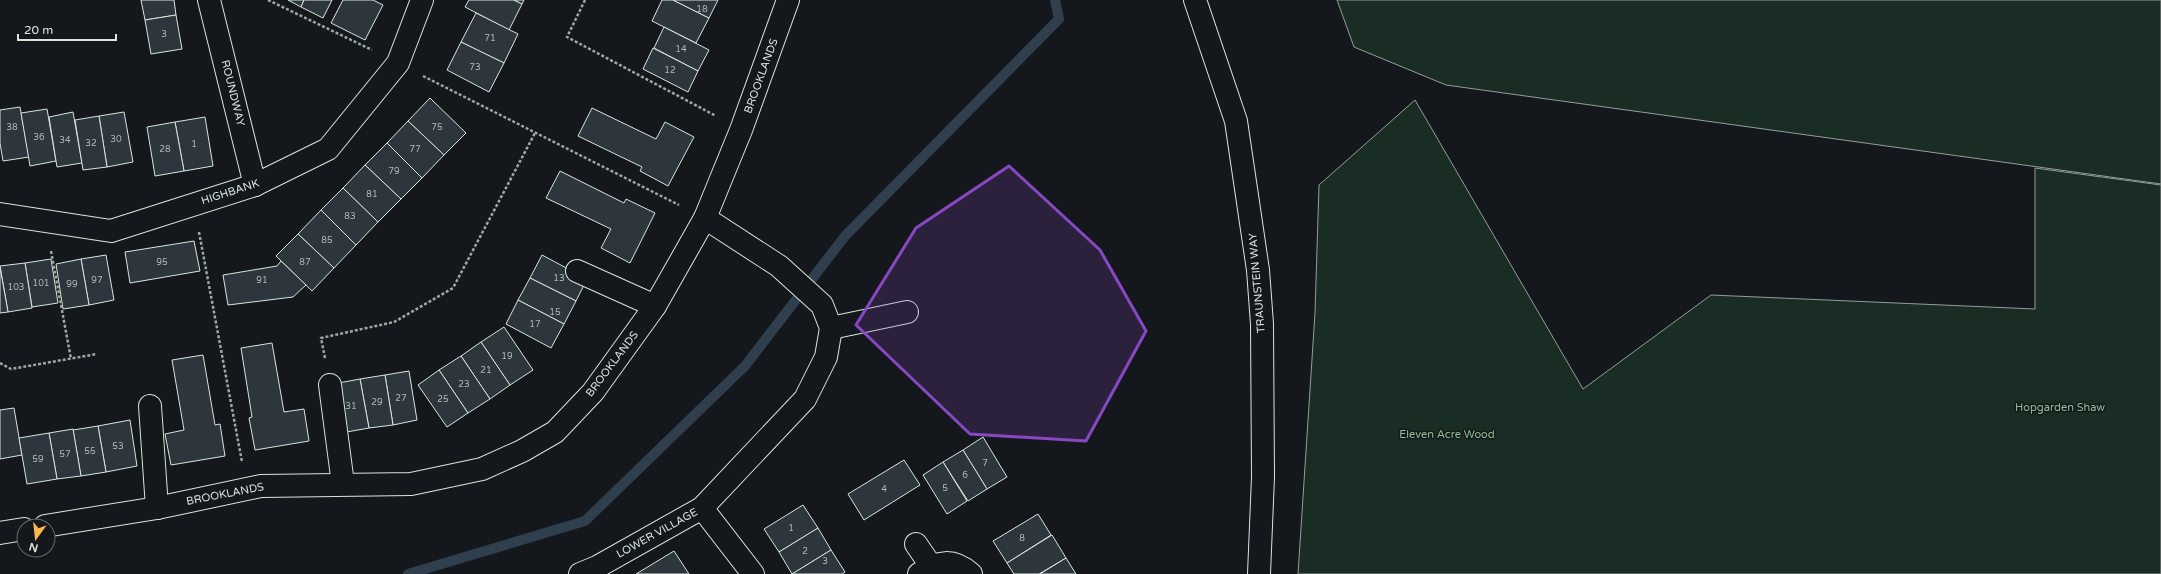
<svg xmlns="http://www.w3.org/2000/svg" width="2161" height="574" font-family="'Varela Round',sans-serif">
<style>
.green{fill:#1a2d24;stroke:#939e99}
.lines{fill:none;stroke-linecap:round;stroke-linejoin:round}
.stream{stroke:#2f3f4d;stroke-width:10}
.building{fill:#2c363c;stroke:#d8e6dc}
.minor-casing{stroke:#d8e6dc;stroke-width:24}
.highway-casing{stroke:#d8e6dc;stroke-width:24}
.path{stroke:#9da8a2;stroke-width:2.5;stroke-dasharray:3 2;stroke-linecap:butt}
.minor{stroke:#14181c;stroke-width:22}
.highway{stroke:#14181c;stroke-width:22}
.marked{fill:#8948c3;fill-opacity:0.2;stroke:#8948c3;stroke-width:3;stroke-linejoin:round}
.labels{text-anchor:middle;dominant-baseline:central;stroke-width:3;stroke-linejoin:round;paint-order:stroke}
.number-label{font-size:9px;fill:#adbab4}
.street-label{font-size:11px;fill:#d8e6dc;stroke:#14181c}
.park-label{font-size:11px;fill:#8ac095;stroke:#14181c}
</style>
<rect width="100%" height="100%" fill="#14181c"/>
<g class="green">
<polygon points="1337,0 2161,0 2161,184 1446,85 1354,47"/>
<polygon points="1415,100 1583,389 1711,295 2035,309 2035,168 2161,185 2161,574 1298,574 1315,313 1319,185"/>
</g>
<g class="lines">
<polyline class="stream" points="408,574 585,521 745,366 845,236 1059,19 1055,0"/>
</g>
<g class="building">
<polygon points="141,0 174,0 176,15 145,20"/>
<polygon points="288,0 304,0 301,7"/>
<polygon points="304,0 332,0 323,18 301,7"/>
<polygon points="343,0 373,0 383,5 365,40 331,23"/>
<polygon points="469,0 514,0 522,4 509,30 465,7"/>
<polygon points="514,0 524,0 522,4"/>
<polygon points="662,0 673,0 709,18 696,43 652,21"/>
<polygon points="673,0 718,0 709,18"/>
<polygon points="476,13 518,34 504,63 461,42"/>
<polygon points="176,15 182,49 151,54 145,20"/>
<polygon points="664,27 709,50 698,71 654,48"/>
<polygon points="461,42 504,63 489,92 447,70"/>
<polygon points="653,48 698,71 688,92 643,69"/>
<polygon points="430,98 466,133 444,155 408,121"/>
<polygon points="20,107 29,157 3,161 0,143 0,110"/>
<polygon points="592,108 656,139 665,122 694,137 668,186 640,171 642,167 578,136"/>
<polygon points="47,109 56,161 30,166 21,113"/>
<polygon points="73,112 82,163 57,167 49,117"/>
<polygon points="124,112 133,162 107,167 99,116"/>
<polygon points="99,116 107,167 83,170 75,120"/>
<polygon points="205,117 213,166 184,171 175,122"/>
<polygon points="408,121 444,155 422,178 387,143"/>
<polygon points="175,122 184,171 155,176 147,127"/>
<polygon points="387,143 422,178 401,199 365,165"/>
<polygon points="365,165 401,199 378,222 343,188"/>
<polygon points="560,171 624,203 626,199 655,213 630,263 601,248 611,229 546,198"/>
<polygon points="343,188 378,222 356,245 321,210"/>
<polygon points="321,210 356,245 334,268 298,234"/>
<polygon points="298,234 334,268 312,291 276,256"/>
<polygon points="194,241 200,271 130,283 125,252"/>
<polygon points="106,255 114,300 89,305 81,259"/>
<polygon points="542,255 587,279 576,301 530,278"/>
<polygon points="51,259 58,303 32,307 25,263"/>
<polygon points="81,259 89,305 63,309 56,264"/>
<polygon points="281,261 306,285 293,297 228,305 223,275 277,266"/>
<polygon points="25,263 32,308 8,312 0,266"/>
<polygon points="0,267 8,312 0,313"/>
<polygon points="530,278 576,301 564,324 518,300"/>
<polygon points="518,300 564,324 551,348 506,324"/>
<polygon points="504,327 533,370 510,385 481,342"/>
<polygon points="481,342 510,385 490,399 461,356"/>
<polygon points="272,343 284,412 304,409 309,441 255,450 249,418 252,417 241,348"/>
<polygon points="203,355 215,425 220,424 225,456 171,465 165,434 184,430 172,360"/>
<polygon points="461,356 490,399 468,413 439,370"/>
<polygon points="439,370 468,413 447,427 418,385"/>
<polygon points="409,371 417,420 393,425 385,375"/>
<polygon points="385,375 393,425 369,428 360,379"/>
<polygon points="360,379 369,428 341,433 333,384"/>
<polygon points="14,408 22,455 0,459 0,410"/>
<polygon points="130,420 137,466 106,472 98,426"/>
<polygon points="98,426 106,472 81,476 73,430"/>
<polygon points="73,429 81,476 57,479 49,433"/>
<polygon points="49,433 57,479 27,484 19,438"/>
<polygon points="983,437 1007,477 987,489 963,450"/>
<polygon points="963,450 987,489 968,501 943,462"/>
<polygon points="904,460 920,485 864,520 848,494"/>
<polygon points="943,462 967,501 947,514 923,475"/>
<polygon points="803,505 818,528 779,552 764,529"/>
<polygon points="1038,514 1051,535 1007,563 993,541"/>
<polygon points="818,528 831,550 792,574 779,552"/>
<polygon points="1052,535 1066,558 1039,574 1014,574 1007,563"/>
<polygon points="831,550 845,572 842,574 792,574"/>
<polygon points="674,551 689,574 636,574"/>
<polygon points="1066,558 1076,574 1040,574"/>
</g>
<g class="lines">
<defs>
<g id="minor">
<polyline points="209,0 255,185"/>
<polyline points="0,214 111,231 255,185 328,149 398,63 422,0"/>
<polyline points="577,271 655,306"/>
<polyline points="831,328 907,312"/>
<polyline points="330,385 343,484"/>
<polyline points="150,406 157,508"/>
<polyline points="702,508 753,574"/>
<polyline points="45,526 157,508 261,486 411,484 482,469 522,451 555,432 593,392 655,306 705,218 741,130 788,0"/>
<polyline points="0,533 24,529"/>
<polyline points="916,544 931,566"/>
<polyline points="580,574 597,567 702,508 805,399 826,357 831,328 822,305 779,266 705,218"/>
<path d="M919,574C938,561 953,558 971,574"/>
</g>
<polyline id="highway" points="1195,0 1236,121 1258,270 1262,324 1263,477 1259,574"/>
</defs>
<use href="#minor" class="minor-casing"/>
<use href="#highway" class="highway-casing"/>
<g class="path">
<polyline points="268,0 372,50"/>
<polyline points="585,0 567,37 716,116"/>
<polyline points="423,76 679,205"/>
<polyline points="199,232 242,462"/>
<polyline points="51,251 71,359"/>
<polyline points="325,358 321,338 394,322 453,288 535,133"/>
<polyline points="0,363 11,369 97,354"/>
</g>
<use href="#minor" class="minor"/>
<use href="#highway" class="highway"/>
</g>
<path class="marked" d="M1009,166L1100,250L1146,331L1086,441L970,434L856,325L916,228Z"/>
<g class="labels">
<g class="number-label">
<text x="702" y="9">18</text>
<text x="164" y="34">3</text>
<text x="490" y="38">71</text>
<text x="681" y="49">14</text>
<text x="475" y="67">73</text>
<text x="670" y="70">12</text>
<text x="12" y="127">38</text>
<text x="437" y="127">75</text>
<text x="39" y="137">36</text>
<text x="116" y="139">30</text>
<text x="65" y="140">34</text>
<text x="91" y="143">32</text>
<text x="194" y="144">1</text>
<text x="165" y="149">28</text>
<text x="415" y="149">77</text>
<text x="394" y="171">79</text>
<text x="372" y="194">81</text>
<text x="350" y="216">83</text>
<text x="327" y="240">85</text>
<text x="162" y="262">95</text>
<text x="305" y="262">87</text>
<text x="559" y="278">13</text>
<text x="97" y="280">97</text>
<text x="262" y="280">91</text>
<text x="41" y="283">101</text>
<text x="72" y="284">99</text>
<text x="16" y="287">103</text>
<text x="555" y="312">15</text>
<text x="535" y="324">17</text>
<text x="507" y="356">19</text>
<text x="486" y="370">21</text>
<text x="464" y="384">23</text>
<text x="401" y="398">27</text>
<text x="443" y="399">25</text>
<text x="377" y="402">29</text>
<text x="351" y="406">31</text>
<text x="118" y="446">53</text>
<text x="90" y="451">55</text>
<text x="65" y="454">57</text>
<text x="38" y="459">59</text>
<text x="985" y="463">7</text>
<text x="965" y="475">6</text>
<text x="945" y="488">5</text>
<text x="884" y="489">4</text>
<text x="791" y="528">1</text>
<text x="1022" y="538">8</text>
<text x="805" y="551">2</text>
<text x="825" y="561">3</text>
</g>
<g class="street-label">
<text transform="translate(761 76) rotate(-70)">BROOKLANDS</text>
<text transform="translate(233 93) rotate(76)">ROUNDWAY</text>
<text transform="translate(230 192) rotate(-18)">HIGHBANK</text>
<text transform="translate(1257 283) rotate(-95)">TRAUNSTEIN WAY</text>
<text transform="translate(612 364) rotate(-53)">BROOKLANDS</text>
<text transform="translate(225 494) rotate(-11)">BROOKLANDS</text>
<text transform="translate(657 533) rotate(-29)">LOWER VILLAGE</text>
</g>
<g class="park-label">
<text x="2060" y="407">Hopgarden Shaw</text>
<text x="1447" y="434">Eleven Acre Wood</text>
</g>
</g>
<g transform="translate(36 538) rotate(195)"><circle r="19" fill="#14181c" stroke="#626a69"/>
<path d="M0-3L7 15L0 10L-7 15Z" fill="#ffb74d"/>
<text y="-6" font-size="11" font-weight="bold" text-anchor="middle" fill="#d8e6dc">N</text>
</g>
<path d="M18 34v6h98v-6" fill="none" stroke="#d8e6dc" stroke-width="2"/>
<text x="24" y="34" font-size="12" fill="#d8e6dc" stroke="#14181c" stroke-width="3" paint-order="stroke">20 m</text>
</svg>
